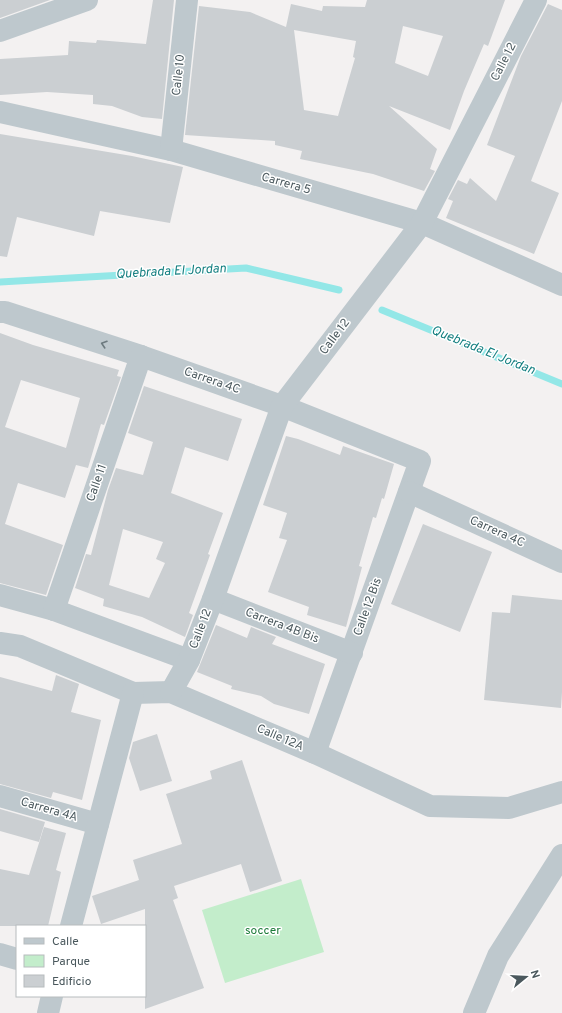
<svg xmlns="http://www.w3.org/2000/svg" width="562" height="1013" font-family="Overpass,sans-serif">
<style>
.green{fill:#c3edcb}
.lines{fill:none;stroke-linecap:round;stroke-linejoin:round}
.stream{stroke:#93e7e7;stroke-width:7}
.building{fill:#cbcfd2;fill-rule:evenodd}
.minor{stroke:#bec8cd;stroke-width:22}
.oneway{stroke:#6d7a7f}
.labels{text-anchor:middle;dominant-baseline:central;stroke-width:3;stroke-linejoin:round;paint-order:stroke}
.street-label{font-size:12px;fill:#4a585d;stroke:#fff}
.park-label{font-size:12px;fill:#1d7c3a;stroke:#fff}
.water-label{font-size:13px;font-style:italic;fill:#147f80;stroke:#fff}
</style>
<rect width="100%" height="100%" fill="#f3f1f1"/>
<polygon class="green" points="301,879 324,952 225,983 202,910"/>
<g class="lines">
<g class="stream">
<polyline points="0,282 246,268 339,290"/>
<polyline points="382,310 562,384"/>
</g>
</g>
<g class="building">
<polygon points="0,0 50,0 0,18"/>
<polygon points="153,0 174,0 162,119 142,117 112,106 93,104 93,95 47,92 0,95 0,59 68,55 69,41 96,43 97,40 146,44"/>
<path d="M367,0H505L488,46L484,44L464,91L450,130L389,106L437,149L430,169L435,171L424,191L373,174L300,159L302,151L275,145V141L185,135L199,6L250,12L286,27L291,4L322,11L323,6L365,7ZM403,26L443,36L428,76L395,63ZM294,30L356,41L353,57L355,58L338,116L304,110Z"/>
<polygon points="548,4 562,10 562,101 531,181 559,193 534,254 446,218 453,201 448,199 458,180 467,184 470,178 496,201 515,156 487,145 521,56"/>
<polygon points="0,134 132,156 183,167 170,223 100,211 94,236 17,217 7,257 0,256"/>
<path d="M0,333L33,345L119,370L117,376L121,377L104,425L101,424L88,468L76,465L65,498L18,483L5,524L63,545L46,595L0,583ZM21,380L80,398L66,448L5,427Z"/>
<path d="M144,386L242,419L228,461L185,447L171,493L223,513L208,554L210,555L189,613L193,615L185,637L142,617L103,606L104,599L75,588L86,554L91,555L108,490L116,468L143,475L153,442L128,433ZM123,529L163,542L156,559L165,563L149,598L109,585Z"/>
<polygon points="286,436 298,439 340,455 343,446 394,464 384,499 382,498 376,518 373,517 359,566 362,567 346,627 307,615 309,607 268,592 287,540 279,538 287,513 263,505"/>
<polygon points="423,524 492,552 460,632 391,604"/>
<polygon points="512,595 562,600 562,692 561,708 484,700 492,612 510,613"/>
<polygon points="216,625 247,638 251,627 276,637 272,644 325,664 309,714 274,704 261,696 231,689 232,686 197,672"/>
<polygon points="56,675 79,684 71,712 101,720 82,800 53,792 51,798 0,784 0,677 52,691"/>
<polygon points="157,734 172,781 140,791 129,758 133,742"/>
<polygon points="242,760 282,881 250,892 241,864 174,886 178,898 173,900 204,988 145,1009 145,909 101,924 92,896 139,880 133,860 182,844 166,794 212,779 210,771"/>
<polygon points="0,809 45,822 39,842 0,831"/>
<polygon points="44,827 66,833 56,870 61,872 48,926 0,926 0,869 29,875"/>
</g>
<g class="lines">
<g class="minor">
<polyline points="0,31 87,0"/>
<polyline points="0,112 171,150 422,223 562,285"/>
<polyline points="171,150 187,0"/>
<polyline points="0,312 5,312 141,356 282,406 420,461 315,753"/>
<polyline points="409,492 562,562"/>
<polyline points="0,595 54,610 189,660"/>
<polyline points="213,599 352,653"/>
<polyline points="54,610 141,356"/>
<polyline points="0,643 20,646 133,693 171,692 315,753 430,806 509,808 562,792"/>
<polyline points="171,692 189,660 213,599 282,406 422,223 536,0"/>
<polyline points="0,796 98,824"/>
<polyline points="71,926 133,693"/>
<polyline points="0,954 17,959"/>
<polyline points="48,1013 52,996"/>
<polyline points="474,1013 498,956 562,855"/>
</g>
</g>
<defs><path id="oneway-chevron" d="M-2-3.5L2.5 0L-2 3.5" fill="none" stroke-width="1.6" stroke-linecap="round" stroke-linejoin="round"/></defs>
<use class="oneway" href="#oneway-chevron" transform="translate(104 344) rotate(-162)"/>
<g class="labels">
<g class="street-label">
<text transform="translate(504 62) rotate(-63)">Calle 12</text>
<text transform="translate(179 75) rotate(-84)">Calle 10</text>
<text transform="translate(286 184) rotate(16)">Carrera 5</text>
<text transform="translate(335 337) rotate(-53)">Calle 12</text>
<text transform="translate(212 381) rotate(19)">Carrera 4C</text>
<text transform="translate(97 483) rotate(-71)">Calle 11</text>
<text transform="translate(497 532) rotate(24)">Carrera 4C</text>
<text transform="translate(368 607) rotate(-70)">Calle 12 Bis</text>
<text transform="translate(282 626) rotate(21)">Carrera 4B Bis</text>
<text transform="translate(201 629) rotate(-69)">Calle 12</text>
<text transform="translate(280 738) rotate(23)">Calle 12A</text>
<text transform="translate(49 810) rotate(16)">Carrera 4A</text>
</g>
<g class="park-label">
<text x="263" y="931">soccer</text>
</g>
<g class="water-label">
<text transform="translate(171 272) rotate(-3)">Quebrada El Jordan</text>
<text transform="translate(483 351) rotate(22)">Quebrada El Jordan</text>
</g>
</g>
<rect x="16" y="925" width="130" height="72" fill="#ffffff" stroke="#b7bcbe"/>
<rect x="24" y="938" width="20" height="6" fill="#bec8cd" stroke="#b7bcbe"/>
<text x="52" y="945" font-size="12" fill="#4a585d">Calle</text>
<rect x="24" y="955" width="20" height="12" fill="#c3edcb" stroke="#b7bcbe"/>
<text x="52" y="965" font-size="12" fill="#4a585d">Parque</text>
<rect x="24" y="975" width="20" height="12" fill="#cbcfd2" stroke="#b7bcbe"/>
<text x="52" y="985" font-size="12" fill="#4a585d">Edificio</text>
<g transform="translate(526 977) rotate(72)" stroke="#ffffff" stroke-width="3" paint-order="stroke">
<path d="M0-3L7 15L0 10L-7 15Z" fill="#4a585d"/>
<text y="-6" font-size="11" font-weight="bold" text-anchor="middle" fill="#4a585d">N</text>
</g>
</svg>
